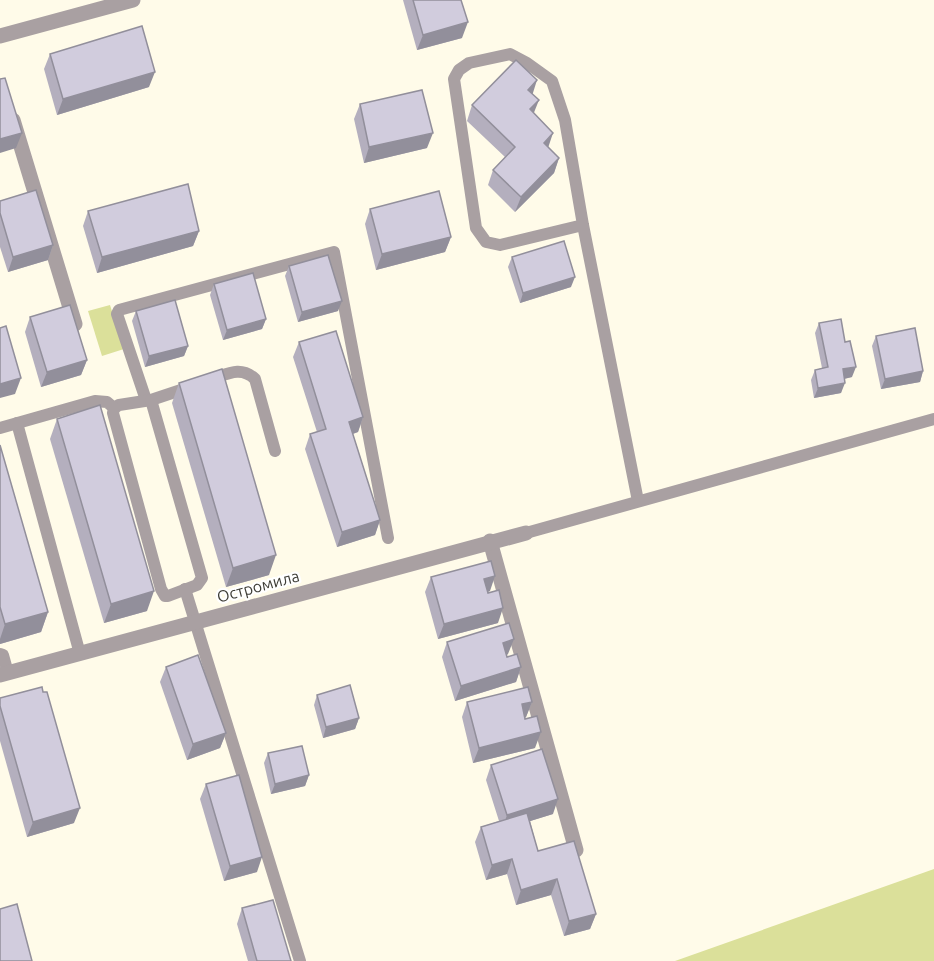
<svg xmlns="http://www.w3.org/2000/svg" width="934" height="961" font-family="Ubuntu,sans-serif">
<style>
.green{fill:#dbe09a}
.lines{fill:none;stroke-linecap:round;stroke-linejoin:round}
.service{stroke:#a9a0a2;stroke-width:12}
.minor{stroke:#a9a0a2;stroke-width:15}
.wall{fill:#b4afbe}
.shaded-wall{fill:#928f9b}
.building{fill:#d1ccdd;stroke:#928f9b;stroke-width:1.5}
.labels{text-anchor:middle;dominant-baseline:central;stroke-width:4.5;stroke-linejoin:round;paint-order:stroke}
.street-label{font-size:16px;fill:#3d3c35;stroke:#fff}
</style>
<rect width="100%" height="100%" fill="#fffbe9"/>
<g class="green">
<polygon points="110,305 124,349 102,356 88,311"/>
<polygon points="934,869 934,961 675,961"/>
</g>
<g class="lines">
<g class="service">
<polyline points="583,225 500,245 486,242 476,228 454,79 459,70 469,63 510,54 527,63 552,81 565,120 583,225 638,501"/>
<path d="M209,380C226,375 240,365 255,379L275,451"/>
<polyline points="146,400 117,314 119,310 334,252 388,538"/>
<polyline points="114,408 119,405 151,400 190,387"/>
<polyline points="17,423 80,654"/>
<polyline points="0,428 95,401 107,402 114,408 113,413 161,589 165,596 168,596 197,585 202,578 151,400"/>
<polyline points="526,533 934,419"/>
<polyline points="185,589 300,961"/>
<polyline points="0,654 3,655 8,673"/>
</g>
<g class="minor">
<polyline points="0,36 133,0"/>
<polyline points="13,120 75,324"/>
<polyline points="490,541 576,850"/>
<polyline points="0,675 526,533"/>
</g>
</g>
<g class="wall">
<polygon points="403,0 461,0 462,38 417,50"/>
<polygon points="50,54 149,87 57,115 44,69"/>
<polygon points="532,94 534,114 548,147 559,158 554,173 515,212 488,185 493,170 505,157 467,121 472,105"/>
<polygon points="360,104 427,148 364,163 354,119"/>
<polygon points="0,201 53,245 48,260 8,272 0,247"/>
<polygon points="370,209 451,237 445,252 376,270 365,224"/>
<polygon points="88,211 199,231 193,246 97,273 83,226"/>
<polygon points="512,257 571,287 520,303 508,267"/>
<polygon points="289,266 338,311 298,322 285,276"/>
<polygon points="214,284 266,319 262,329 223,340 210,295"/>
<polygon points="136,311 188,346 184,356 145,367 132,321"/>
<polygon points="30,317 87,360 81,375 41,387 25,332"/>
<polygon points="819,323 845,342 852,377 844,379 841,393 814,398 811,380 815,370 822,368 815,333"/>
<polygon points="876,336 923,371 920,382 881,389 872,346"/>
<polygon points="299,342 363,417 358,432 353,434 380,520 375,535 337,547 305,449 310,434 317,432 293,357"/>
<polygon points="179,383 269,575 226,587 172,403"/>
<polygon points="57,419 147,611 104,623 50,439"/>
<polygon points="0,445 48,612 41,632 0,644"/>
<polygon points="431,577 490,591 488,592 498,623 438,639 425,592"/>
<polygon points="447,642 508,654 507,655 507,657 521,667 516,682 455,701 442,657"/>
<polygon points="166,667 226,733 220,748 187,760 160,682"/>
<polygon points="43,692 74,823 27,837 0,741 0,698"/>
<polygon points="317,695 359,718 355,729 323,738 314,705"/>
<polygon points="467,702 532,702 526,717 525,718 535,748 473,763 462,717"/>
<polygon points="268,753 309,775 305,786 271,794 264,763"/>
<polygon points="491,765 553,814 530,821 538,851 596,914 590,929 564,936 551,895 516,905 507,874 486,880 475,842 481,827 499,821 486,780"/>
<polygon points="206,784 257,872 224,881 200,799"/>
<polygon points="242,908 291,961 248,961 237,924"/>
</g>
<g class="shaded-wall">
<polygon points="468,22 462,38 417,50 423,35"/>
<polygon points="155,72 149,87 57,115 63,99"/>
<polygon points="537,80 532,96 528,90"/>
<polygon points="539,100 533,115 530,109"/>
<polygon points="22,133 16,148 0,153 0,139"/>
<polygon points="433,133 427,148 364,163 369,147"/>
<polygon points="553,133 548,148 544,143"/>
<polygon points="559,158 554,173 515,212 521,197"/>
<polygon points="199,231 193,246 97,273 102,257"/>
<polygon points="451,237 445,252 376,270 382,254"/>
<polygon points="53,245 48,260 8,272 13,257"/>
<polygon points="575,277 571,287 520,303 523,293"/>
<polygon points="342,301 338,311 298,322 302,312"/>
<polygon points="266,319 262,329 223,340 227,330"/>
<polygon points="188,346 184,356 145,367 149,356"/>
<polygon points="87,360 81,375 41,387 47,372"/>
<polygon points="856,367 852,377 839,380 843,369"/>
<polygon points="923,371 920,382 881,389 885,379"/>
<polygon points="21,378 15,394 0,398 0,384"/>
<polygon points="845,383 841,393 814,398 818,388"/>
<polygon points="363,417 358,432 343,437 349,422"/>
<polygon points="380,520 375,535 337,547 342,532"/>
<polygon points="276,555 269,575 226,587 233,568"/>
<polygon points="495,576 490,591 478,594 484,579"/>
<polygon points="154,591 147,611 104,623 111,604"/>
<polygon points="503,608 498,623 438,639 444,624"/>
<polygon points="48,612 41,632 0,644 0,639 5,624"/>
<polygon points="514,639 508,654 497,658 503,643"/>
<polygon points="521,667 516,682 455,701 461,686"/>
<polygon points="532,702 526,717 516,720 522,704"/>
<polygon points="359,718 355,729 323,738 326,727"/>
<polygon points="541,732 535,748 473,763 479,748"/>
<polygon points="226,733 220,748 187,760 193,744"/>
<polygon points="309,775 305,786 271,794 275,784"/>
<polygon points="558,799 553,814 502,830 507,815"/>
<polygon points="80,808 74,823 27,837 33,822"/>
<polygon points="262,857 257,872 224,881 230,866"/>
<polygon points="512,859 507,874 486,880 492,865"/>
<polygon points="557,879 551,895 516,905 521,890"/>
<polygon points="596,914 590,929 564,936 569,921"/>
</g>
<g class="building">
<polygon points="413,0 461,0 468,22 423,35"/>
<polygon points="142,26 155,72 63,99 50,54"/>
<polygon points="516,60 537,80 528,90 539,100 530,109 553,133 544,143 559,158 521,197 493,170 515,147 472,105"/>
<polygon points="5,78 22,133 0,139 0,79"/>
<polygon points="422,90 433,133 369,147 360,104"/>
<polygon points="188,184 199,231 102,257 88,211"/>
<polygon points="36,190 53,245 13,257 0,213 0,201"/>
<polygon points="439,191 451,237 382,254 370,209"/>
<polygon points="564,241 575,277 523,293 512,257"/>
<polygon points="328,255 342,301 302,312 289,266"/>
<polygon points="253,273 266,319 227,330 214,284"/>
<polygon points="175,300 188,346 149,356 136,311"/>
<polygon points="70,305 87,360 47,372 30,317"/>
<polygon points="841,319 845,342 850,341 856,367 843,369 845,383 818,388 815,370 828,367 819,323"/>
<polygon points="6,326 21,378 0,384 0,328"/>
<polygon points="915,328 923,371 885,379 876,336"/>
<polygon points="336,331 363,417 349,422 380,520 342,532 310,434 326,429 299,342"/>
<polygon points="222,369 276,555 233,568 179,383"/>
<polygon points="100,405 154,591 111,604 57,419"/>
<polygon points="0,445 48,612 5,624 0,607"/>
<polygon points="491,561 495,576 484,579 488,593 499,590 503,608 444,624 431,577"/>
<polygon points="509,623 514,639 503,643 507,657 517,654 521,667 461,686 447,642"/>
<polygon points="198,655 226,733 193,744 166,667"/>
<polygon points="350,685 359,718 326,727 317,695"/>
<polygon points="42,687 43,692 47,692 80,808 33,822 0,706 0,698"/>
<polygon points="528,687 532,702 522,704 525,719 537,716 541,732 479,748 467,702"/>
<polygon points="302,746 309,775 275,784 268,753"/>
<polygon points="542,749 558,799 507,815 491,765"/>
<polygon points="239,775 262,857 230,866 206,784"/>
<polygon points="527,813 538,851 574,841 596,914 569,921 557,879 521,890 512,859 492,865 481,827"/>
<polygon points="273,900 291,961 257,961 242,908"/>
<polygon points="17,904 32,961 0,961 0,909"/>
</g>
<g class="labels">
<g class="street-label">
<text transform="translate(258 586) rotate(-15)">Остромила</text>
</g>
</g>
</svg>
